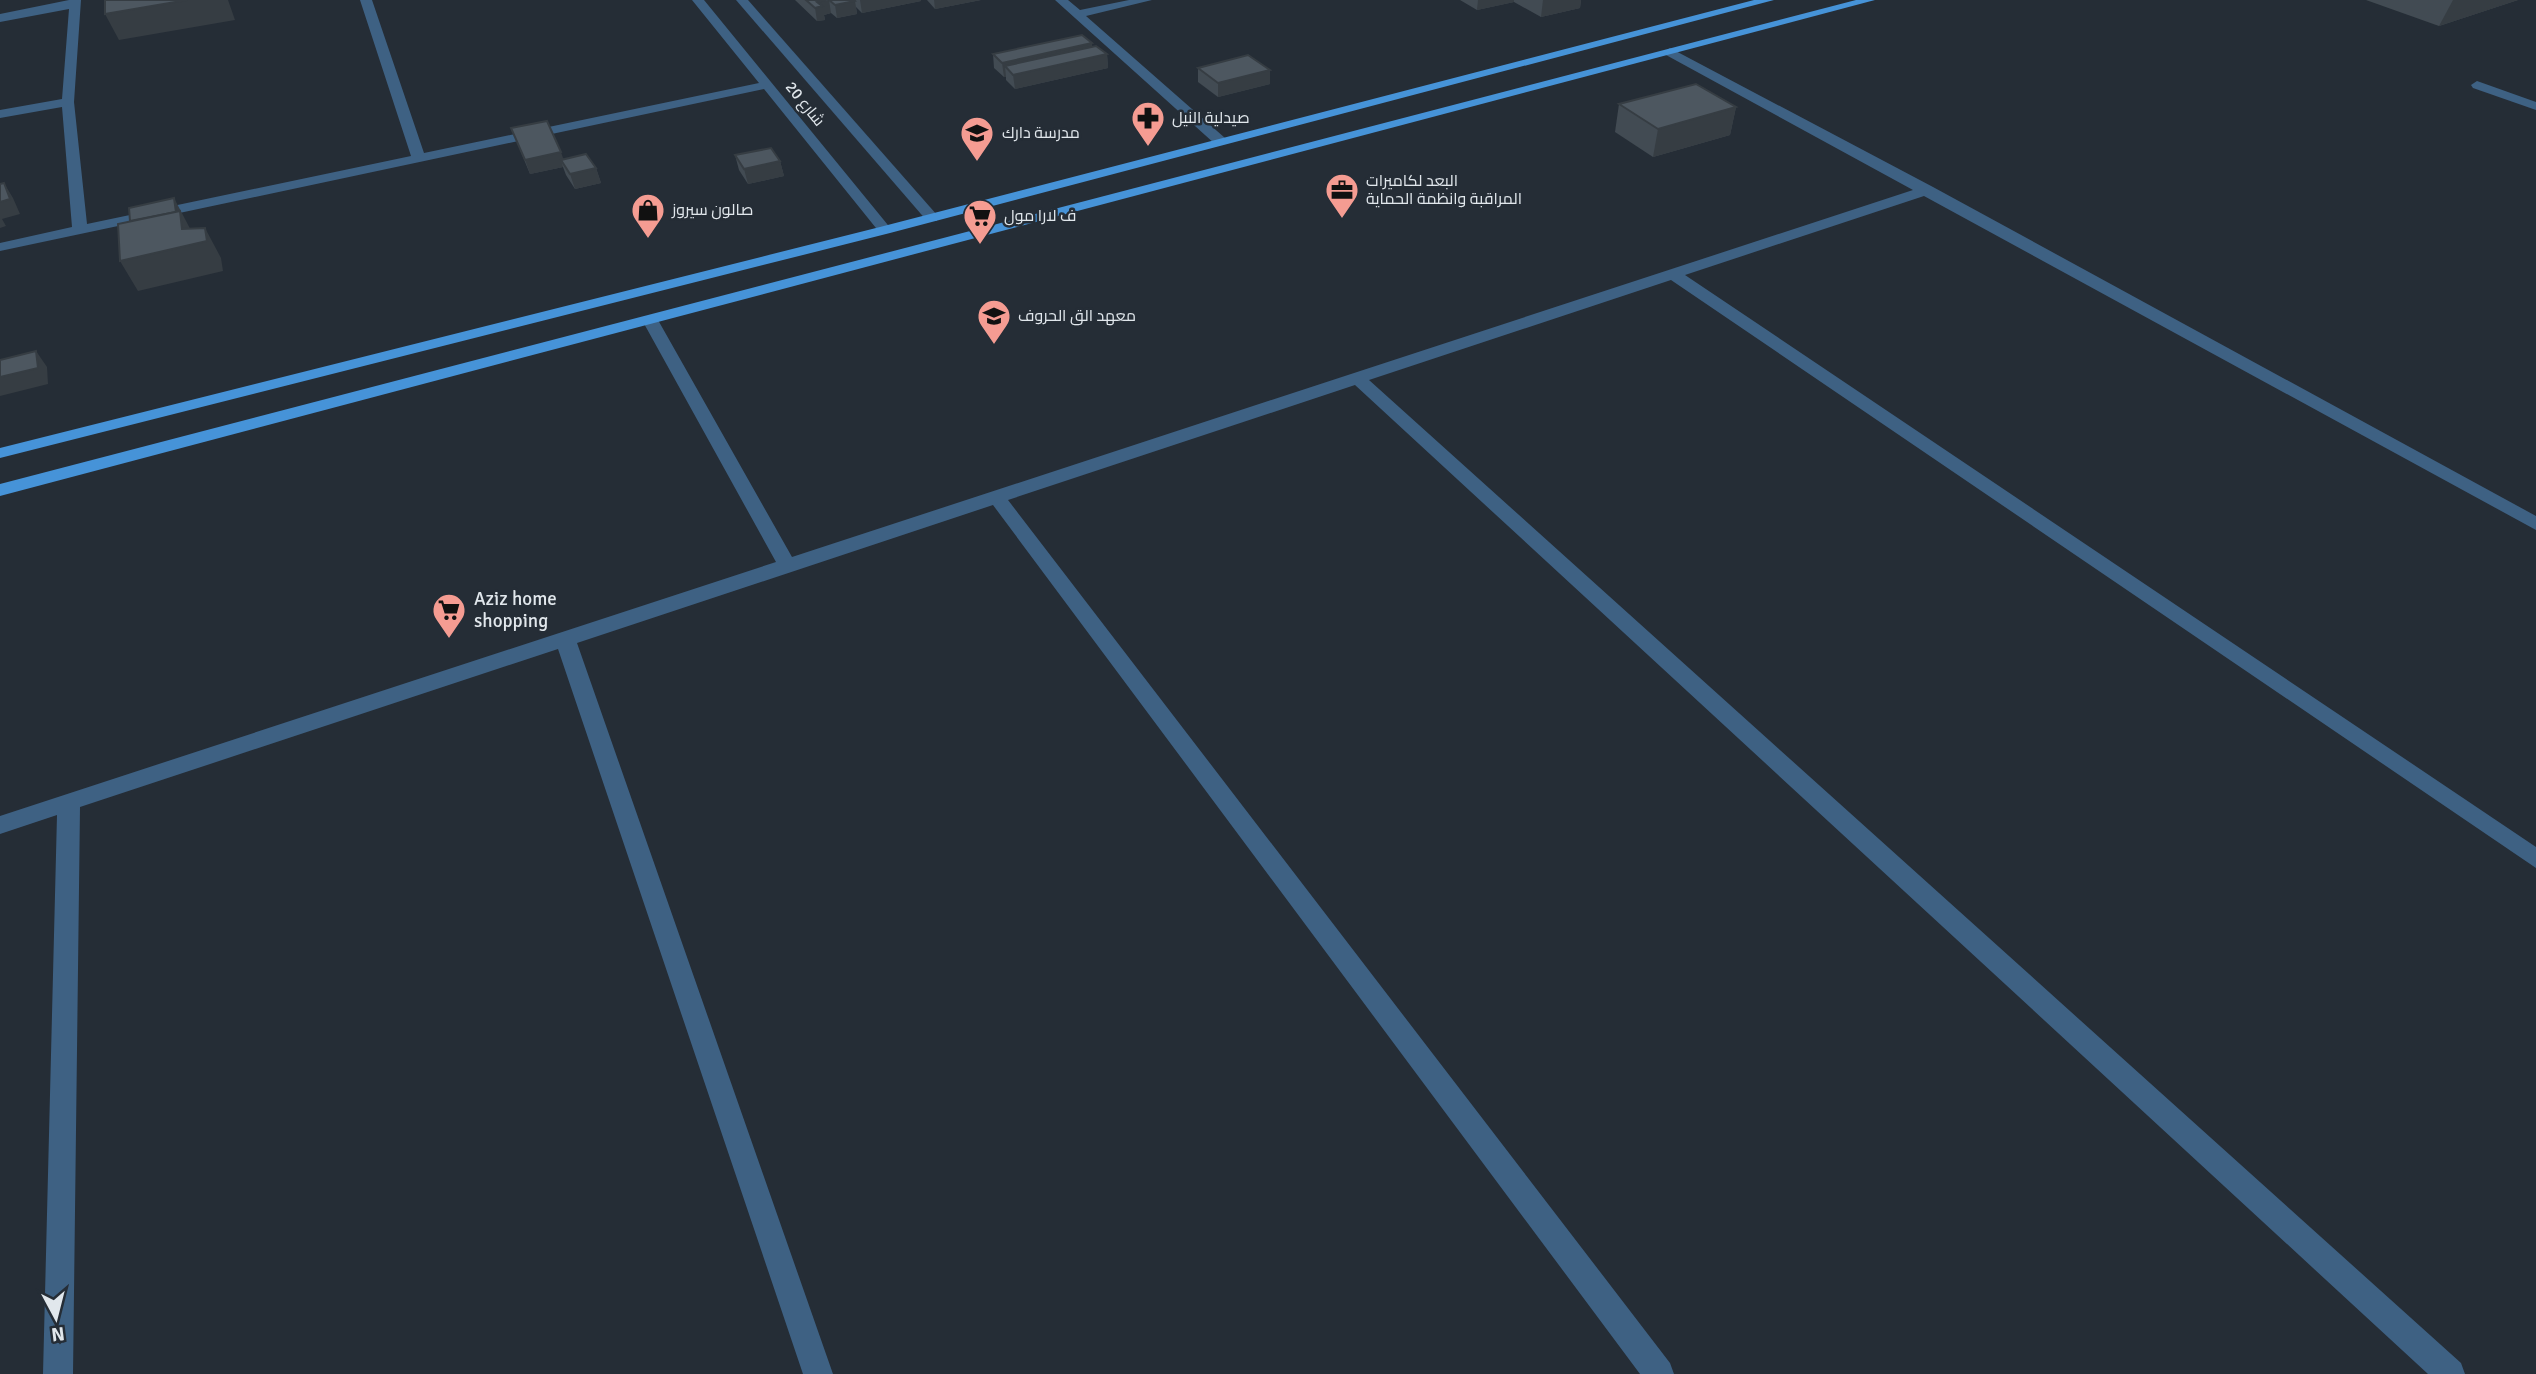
<svg xmlns="http://www.w3.org/2000/svg" width="2536" height="1374" font-family="Signika,Cairo,sans-serif">
<style>
.lines{fill:none;stroke-linecap:round;stroke-linejoin:round}
.minor{fill:#3e6183;fill-rule:evenodd}
.major{fill:#4693d8;fill-rule:evenodd}
.wall{fill:#424b53}
.shaded-wall{fill:#363d43}
.building{fill:#4d5760;stroke:#363d43;stroke-width:2}
.labels{text-anchor:middle;dominant-baseline:central;stroke-width:5;stroke-linejoin:round;paint-order:stroke}
.far-street-label{font-size:16px;fill:#e1e7ec;stroke:#252d36}
.far-poi-label{font-size:16px;fill:#e1e7ec;stroke:#252d36;text-anchor:start}
.poi-label{font-size:19px;fill:#e1e7ec;stroke:#252d36;text-anchor:start}
</style>
<rect width="100%" height="100%" fill="#252d36"/>
<g class="lines">
<g class="minor">
<polygon points="69,0 81,0 74,102 87,224 411,156 360,0 372,0 424,153 759,83 692,0 704,0 892,230 885,234 880,233 764,89 0,251 0,243 72,227 62,107 0,118 0,110 62,99 69,9 0,22 0,14"/>
<polygon points="736,0 748,0 937,215 937,221 927,221"/>
<polygon points="1055,0 1068,0 1080,10 1129,0 1152,0 1086,16 1225,138 1225,144 1215,144"/>
<polygon points="1670,48 1933,187 2536,516 2536,530 1924,196 1685,275 2536,847 2536,868 1671,280 1369,380 2461,1363 2465,1374 2428,1374 1355,385 1008,500 1670,1363 1674,1374 1640,1374 993,505 577,643 833,1374 803,1374 558,649 80,807 73,1374 43,1374 57,815 0,834 0,816 776,562 642,320 644,317 656,317 658,320 792,557 1913,190 1666,55 1664,52"/>
<polygon points="2477,81 2536,102 2536,110 2473,88 2471,85"/>
</g>
<g class="major">
<polygon points="1754,0 1774,0 890,233 0,458 0,448 880,227"/>
<polygon points="1856,0 1875,0 0,496 0,484"/>
</g>
</g>
<g class="wall">
<polygon points="795,0 921,0 921,1 862,13 856,7 857,14 837,18 831,13 824,15 825,20 817,21"/>
<polygon points="927,0 981,0 935,9"/>
<polygon points="1460,0 1581,0 1580,8 1541,17 1514,2 1477,10"/>
<polygon points="2366,0 2518,0 2439,26"/>
<polygon points="1092,47 1107,54 1108,68 1015,89 1006,80 1006,77 1004,77 994,68 993,54"/>
<polygon points="1198,68 1270,84 1218,97 1198,82"/>
<polygon points="1619,104 1736,107 1730,135 1653,157 1615,132"/>
<polygon points="511,128 564,159 596,168 601,183 575,189 566,175 563,167 530,174"/>
<polygon points="735,155 780,161 784,176 748,184 739,170"/>
</g>
<g class="shaded-wall">
<polygon points="187,0 228,0 235,20 119,40 105,14"/>
<polygon points="829,0 831,13 824,15 825,20 817,21 815,8 817,2"/>
<polygon points="860,0 921,0 921,1 862,13"/>
<polygon points="934,0 981,0 935,9"/>
<polygon points="1478,0 1514,0 1514,2 1477,10"/>
<polygon points="1543,0 1581,0 1580,8 1541,17"/>
<polygon points="2453,0 2518,0 2439,26"/>
<polygon points="855,1 857,14 837,18 835,5"/>
<polygon points="1092,43 1093,57 1005,66 1006,77 1004,77 1002,63"/>
<polygon points="1107,54 1108,68 1015,89 1013,75"/>
<polygon points="1270,70 1270,84 1218,97 1218,83"/>
<polygon points="1736,107 1730,135 1653,157 1658,129"/>
<polygon points="561,152 566,167 561,160 563,167 530,174 525,160"/>
<polygon points="780,161 784,176 748,184 744,169"/>
<polygon points="596,168 601,183 575,189 570,174"/>
<polygon points="4,183 13,198 20,214 2,219 6,226 0,228 0,202"/>
<polygon points="174,198 196,240 205,228 221,258 223,271 138,291 120,261"/>
<polygon points="36,351 47,367 48,384 0,396 0,377"/>
</g>
<g class="building">
<polygon points="105,0 187,0 105,14"/>
<polygon points="806,0 826,0 817,2 822,6 815,8"/>
<polygon points="829,0 854,0 855,1 835,5"/>
<polygon points="1082,35 1092,43 1002,63 993,54"/>
<polygon points="1096,46 1107,54 1013,75 1005,66"/>
<polygon points="1248,55 1270,70 1218,83 1198,68"/>
<polygon points="1696,84 1736,107 1658,129 1619,104"/>
<polygon points="547,121 561,152 525,160 511,128"/>
<polygon points="771,148 780,161 744,169 735,155"/>
<polygon points="586,154 596,168 570,174 561,160"/>
<polygon points="4,183 10,199 0,202 0,184"/>
<polygon points="174,198 176,212 130,221 129,208"/>
<polygon points="180,211 182,229 205,228 207,241 120,261 118,224"/>
<polygon points="36,351 38,368 0,377 0,360"/>
</g>
<defs>
<symbol id="pharmacy-pin" viewBox="-11 -11 22 30"><path d="M0 17L-7.5 6A9.5 9.5 0 1 1 7.5 6Z" fill="#f59c92" stroke="#252d36"/><path d="M-2-6h4v4h4v4h-4v4h-4v-4h-4v-4h4Z" fill="#111"/></symbol>
<symbol id="school-pin" viewBox="-11 -11 22 30"><path d="M0 17L-7.5 6A9.5 9.5 0 1 1 7.5 6Z" fill="#f59c92" stroke="#252d36"/><path d="M0-5L7-2L0 1L-7-2ZM-4 1L0 2.5L4 1V4Q0 6-4 4Z" fill="#111"/></symbol>
<symbol id="office-pin" viewBox="-11 -11 22 30"><path d="M0 17L-7.5 6A9.5 9.5 0 1 1 7.5 6Z" fill="#f59c92" stroke="#252d36"/><path d="M-6-3h4V-5.5h4V-3h4V5H-6ZM-1-4.5V-3h2v-1.5ZM-6 0V1H6V0Z" fill="#111"/></symbol>
<symbol id="shop-pin" viewBox="-11 -11 22 30"><path d="M0 17L-7.5 6A9.5 9.5 0 1 1 7.5 6Z" fill="#f59c92" stroke="#252d36"/><path d="M-5-2.5h2.3a2.7 3.5 0 0 1 5.4 0H5L5.5 6h-11ZM-1.5-2.5h3a1.5 2.3 0 0 0-3 0Z" fill="#111"/></symbol>
<symbol id="supermarket-pin" viewBox="-11 -11 22 30"><path d="M0 17L-7.5 6A9.5 9.5 0 1 1 7.5 6Z" fill="#f59c92" stroke="#252d36"/><path d="M-6-5.5h2.5l.6 2H6L4.5 2H-2.5L-4.4-4H-6ZM-1.5 3.2a1.3 1.3 0 1 0 .1 0ZM3 3.2a1.3 1.3 0 1 0 .1 0Z" fill="#111"/></symbol>
</defs>
<g fill-rule="evenodd">
<use href="#pharmacy-pin" x="1129" y="99" width="38" height="52"/>
<use href="#school-pin" x="958" y="114" width="38" height="52"/>
<use href="#office-pin" x="1323" y="171" width="38" height="52"/>
<use href="#shop-pin" x="629" y="191" width="38" height="52"/>
<use href="#supermarket-pin" x="961" y="197" width="38" height="52"/>
<use href="#school-pin" x="975" y="297" width="38" height="52"/>
<use href="#supermarket-pin" x="430" y="591" width="38" height="52"/>
</g>
<g class="labels">
<g class="far-street-label">
<text transform="translate(805 104) rotate(51)">شارع 20</text>
</g>
<g class="far-poi-label">
<text x="1172" y="118">صيدلية النيل</text>
<text x="1002" y="133">مدرسة دارك</text>
<text x="1366" y="181">البعد لكاميرات<tspan x="1366" dy="18">المراقبة وانظمة الحماية</tspan></text>
<text x="672" y="210">صالون سيروز</text>
<text x="1004" y="216">ف لارا مول</text>
<text x="1018" y="316">معهد الق الحروف</text>
</g>
<g class="poi-label">
<text x="474" y="599">Aziz home<tspan x="474" dy="22">shopping</tspan></text>
</g>
</g>
<g transform="translate(56 1318) rotate(173)" stroke="#252d36" stroke-width="5" paint-order="stroke">
<path d="M0-5L12 26L0 18L-12 26Z" fill="#e1e7ec"/>
<text y="-10" font-size="19" font-weight="bold" text-anchor="middle" fill="#e1e7ec">N</text>
</g>
</svg>
